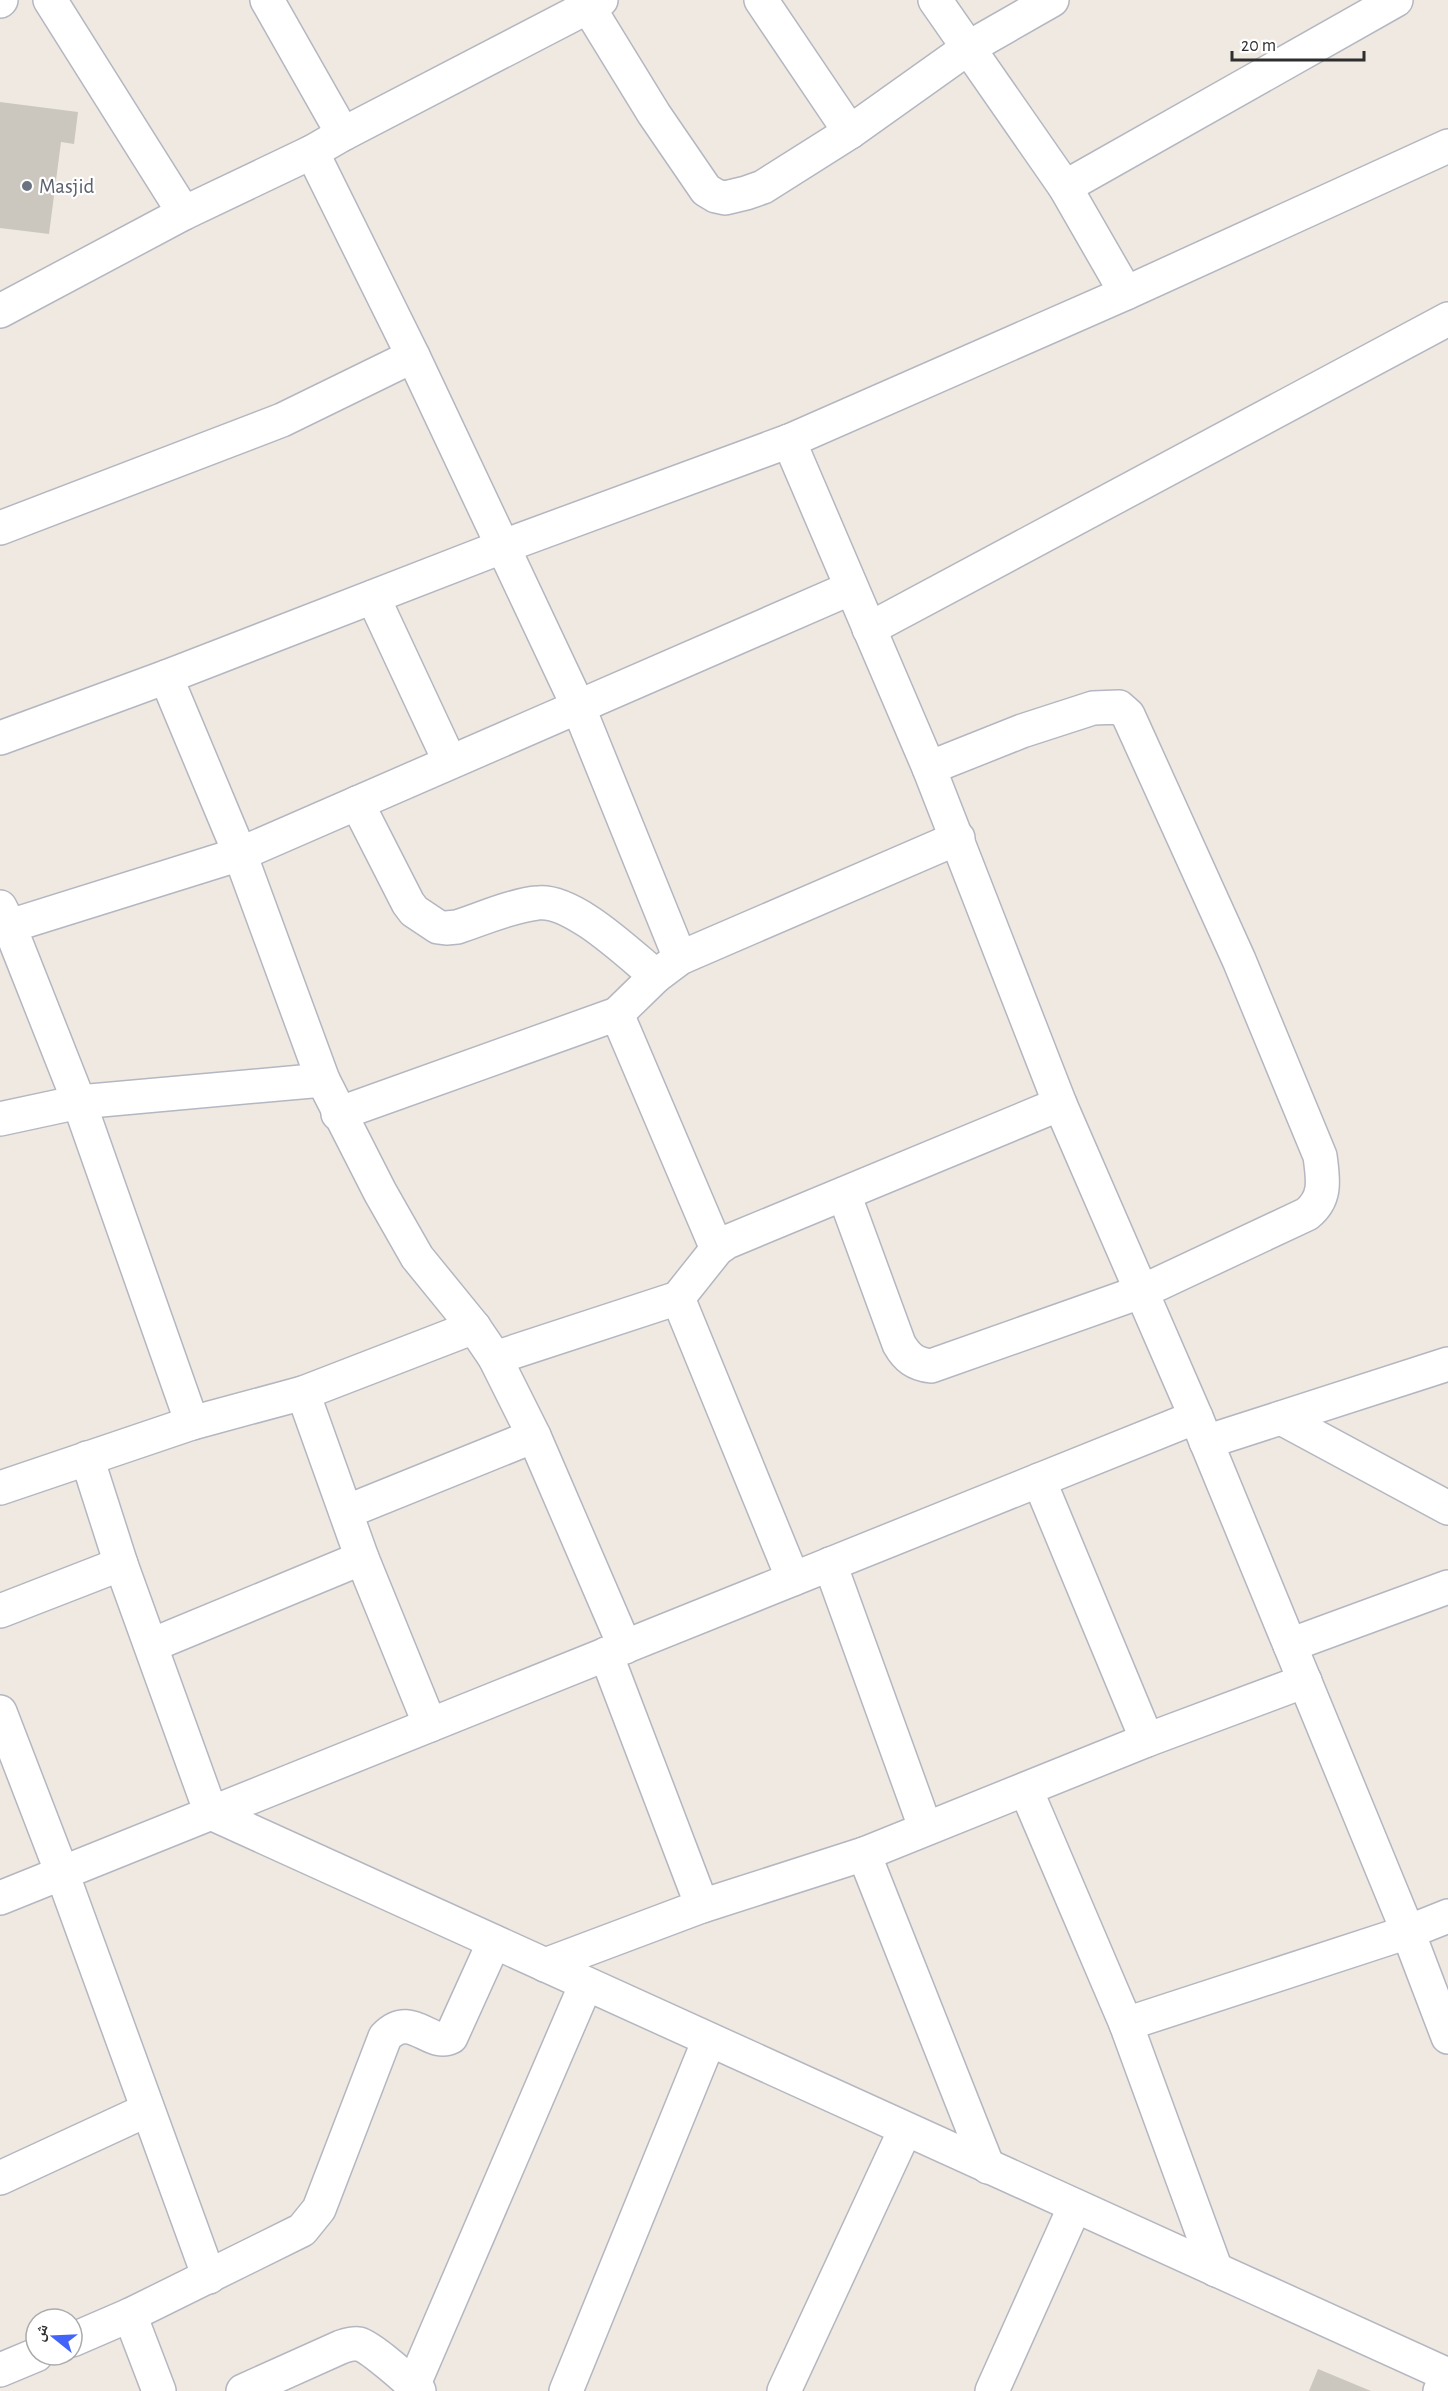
<svg xmlns="http://www.w3.org/2000/svg" width="1448" height="2391" font-family="'Alegreya Sans','Noto Naskh Arabic',sans-serif">
<style>
.building{fill:#cbc7bf}
.lines{fill:none;stroke-linecap:round;stroke-linejoin:round}
.street-casing{stroke:#b4b7c1;stroke-width:36}
.secondary-casing{stroke:#b4b7c1;stroke-width:36}
.street{stroke:#fff;stroke-width:33}
.secondary{stroke:#fff;stroke-width:33}
.worship-dot{fill:#6b7280;stroke:#fff;stroke-width:2}
.labels{text-anchor:middle;dominant-baseline:central;stroke-width:4.5;stroke-linejoin:round;paint-order:stroke}
.worship-label{font-size:21px;fill:#5b616d;stroke:#fff;text-anchor:start}
</style>
<rect width="100%" height="100%" fill="#efe9e1"/>
<g class="building">
<polygon points="0,102 78,112 74,144 61,142 49,234 0,228"/>
<polygon points="1318,2369 1371,2391 1309,2391"/>
</g>
<g class="lines">
<defs>
<g id="street">
<polyline points="50,0 184,213"/>
<polyline points="267,0 343,134"/>
<polyline points="761,0 850,132"/>
<polyline points="935,0 1065,187 1126,293"/>
<polyline points="0,1 1,0"/>
<polyline points="589,8 654,114 706,190 716,196 725,198 746,193 763,187 850,132 968,48 1052,0"/>
<polyline points="312,152 413,356 578,706 680,958"/>
<polyline points="1065,187 1396,0"/>
<polyline points="0,311 184,213 312,152 343,134 601,0"/>
<polyline points="789,441 929,768 1060,1104 1196,1417 1408,1932 1448,2037"/>
<polyline points="0,528 282,420 413,356"/>
<polyline points="373,597 450,762"/>
<polyline points="869,629 1448,319"/>
<polyline points="166,677 240,854 323,1080 380,1192 417,1257 474,1327 495,1358 534,1436 625,1647"/>
<polyline points="0,738 166,677 504,546 789,441 1126,293 1448,146"/>
<path d="M357,803L408,903L414,911L438,927L446,928L457,927C482,919 510,906 537,903C572,898 629,954 656,976"/>
<polyline points="0,907 9,925 79,1102 192,1423"/>
<polyline points="0,929 240,854 851,588"/>
<polyline points="617,1014 717,1249"/>
<polyline points="338,1114 617,1014 656,976 680,958 958,838"/>
<polyline points="0,1119 79,1102 323,1080"/>
<path d="M844,1194L899,1344C907,1358 915,1364 931,1366L1143,1291L1307,1214C1327,1198 1323,1179 1320,1156L1239,960L1128,715L1119,707L1093,708L1022,731L929,768"/>
<polyline points="678,1298 793,1579"/>
<polyline points="495,1358 678,1298 717,1249 727,1242 1060,1104"/>
<polyline points="303,1393 362,1558 430,1725"/>
<polyline points="1281,1418 1448,1508"/>
<polyline points="1206,1442 1448,1364"/>
<polyline points="87,1458 121,1564 211,1813 1448,2375"/>
<polyline points="1039,1480 1147,1740"/>
<polyline points="0,1488 192,1423 303,1393 474,1327"/>
<polyline points="346,1512 534,1436"/>
<polyline points="830,1564 925,1827"/>
<polyline points="0,1611 121,1564"/>
<polyline points="152,1645 362,1558"/>
<polyline points="1290,1645 1448,1587"/>
<polyline points="606,1654 702,1906"/>
<polyline points="0,1712 62,1873 209,2277"/>
<polyline points="1026,1790 1126,2024 1216,2270"/>
<polyline points="864,1854 988,2167"/>
<polyline points="0,1898 1196,1417"/>
<polyline points="545,1965 702,1906 864,1854 1147,1740 1305,1681"/>
<polyline points="1126,2024 1408,1932 1448,1916"/>
<polyline points="0,2178 147,2110"/>
<polyline points="130,2315 159,2391"/>
<path d="M72,2340L130,2315L302,2230L319,2209L385,2037C411,2009 430,2048 451,2037L494,1942"/>
<polyline points="0,2370 36,2355"/>
<polyline points="413,2386 586,1984"/>
<path d="M243,2391L341,2347C347,2345 353,2343 359,2344C371,2347 409,2381 419,2391"/>
<polyline points="566,2391 709,2040"/>
<polyline points="784,2391 905,2130"/>
<polyline points="992,2391 1075,2206"/>
</g>
<polyline id="secondary" points="1440,2391 1448,2374"/>
</defs>
<use href="#street" class="street-casing"/>
<use href="#secondary" class="secondary-casing"/>
<use href="#street" class="street"/>
<use href="#secondary" class="secondary"/>
</g>
<circle class="worship-dot" cx="27" cy="186" r="6"/>
<g class="labels">
<g class="worship-label">
<text x="39" y="186">Masjid</text>
</g>
</g>
<g transform="translate(54 2337) rotate(288)"><circle r="28" fill="#ffffff" stroke="#ababab" stroke-width="1.5"/>
<path d="M0-4.5L10 22L0 15L-10 22Z" fill="#4264fb"/>
<text y="-9" font-size="16" font-weight="bold" text-anchor="middle" fill="#2e2e2e">ش</text>
</g>
<path d="M1232 51v9h132v-9" fill="none" stroke="#2e2e2e" stroke-width="3"/>
<text x="1241" y="51" font-size="18" fill="#2e2e2e" stroke="#ffffff" stroke-width="4.5" paint-order="stroke">20 m</text>
</svg>
